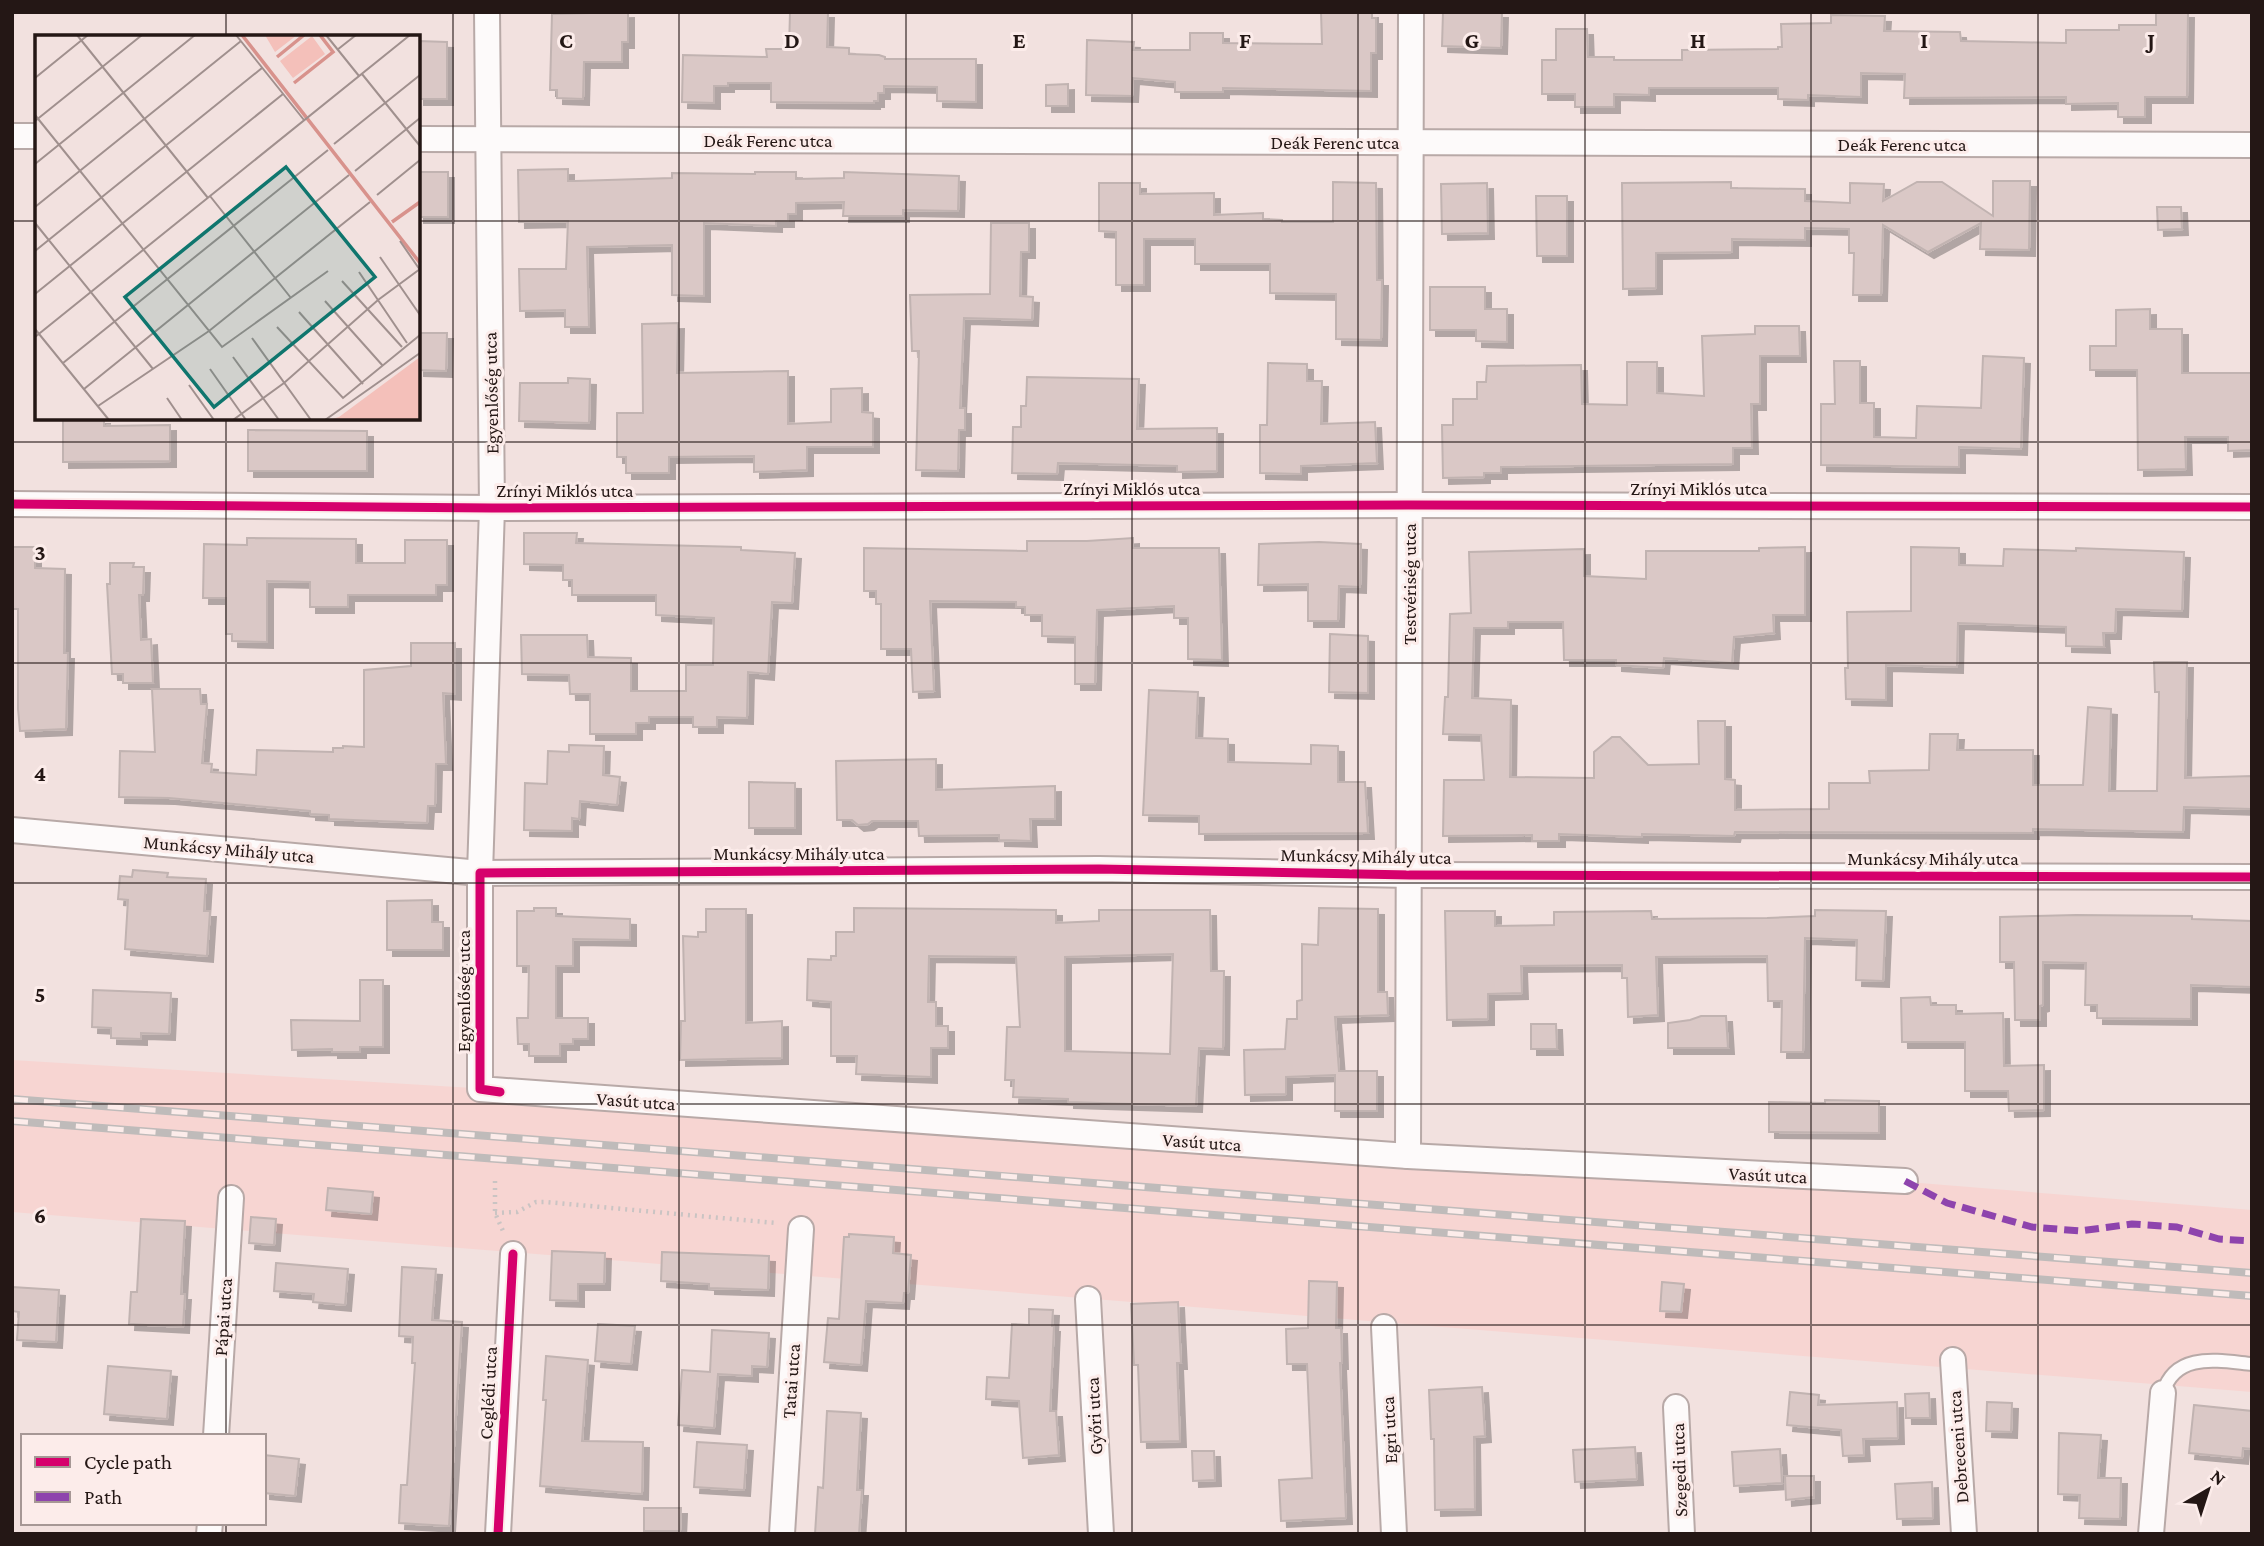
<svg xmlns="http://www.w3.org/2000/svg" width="2264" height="1546" font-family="'Crimson Pro',serif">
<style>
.built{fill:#f7d5d2}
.building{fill:#dac8c6;stroke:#c1b3b1;stroke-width:2;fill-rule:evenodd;filter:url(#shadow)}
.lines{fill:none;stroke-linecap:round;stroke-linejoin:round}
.lane-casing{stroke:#b8a9a7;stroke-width:16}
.street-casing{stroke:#b8a9a7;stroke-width:28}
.path{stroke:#cac4c3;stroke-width:4.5;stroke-dasharray:2 5;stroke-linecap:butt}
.lane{stroke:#fdfafa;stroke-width:12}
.street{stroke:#fdfafa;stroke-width:24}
.rail-casing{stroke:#bfbbba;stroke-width:8}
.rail{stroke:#fcecea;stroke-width:5;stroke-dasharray:16;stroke-linecap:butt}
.quiet{stroke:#8e44ad;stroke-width:7;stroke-dasharray:14 7;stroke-linecap:butt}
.cycleway-casing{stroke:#fcecea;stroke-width:13}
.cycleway{stroke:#d6006c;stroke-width:9}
.grid{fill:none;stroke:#241715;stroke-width:2;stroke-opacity:0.55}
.labels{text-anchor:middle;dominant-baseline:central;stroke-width:6;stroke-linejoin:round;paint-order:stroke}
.street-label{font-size:19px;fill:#241715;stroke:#fcecea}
.inset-river{fill:none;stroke:#d8928c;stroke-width:3.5}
.inset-road{fill:none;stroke:#a0908e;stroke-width:2}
.view{fill:#0f766e;fill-opacity:0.15;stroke:#0f766e;stroke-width:3.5}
.inset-edge{fill:none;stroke:#241715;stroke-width:3.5}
.grid-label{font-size:23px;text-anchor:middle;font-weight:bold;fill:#241715;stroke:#fcecea;stroke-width:6;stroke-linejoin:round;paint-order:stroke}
</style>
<defs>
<filter id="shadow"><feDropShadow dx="6" dy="6" stdDeviation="0" flood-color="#0004"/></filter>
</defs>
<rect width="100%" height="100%" fill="#f2e1df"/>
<polygon class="built" points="12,1060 1587,1156 2252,1210 2252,1392 12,1212"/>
<g class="building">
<polygon points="628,12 628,42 622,42 622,62 584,62 583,99 557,98 557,90 550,90 552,14"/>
<polygon points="790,12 828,12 827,47 849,48 849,54 879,55 885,57 885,59 976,59 976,102 937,101 937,87 884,86 884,93 878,93 878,101 874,101 874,103 771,102 771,83 728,83 728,86 714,86 714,103 682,102 683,55 767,57 766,49 789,49"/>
<polygon points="1321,12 1372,12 1372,18 1376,18 1376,53 1371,53 1371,91 1223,88 1223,92 1175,92 1175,82 1133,78 1132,96 1086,95 1087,40 1134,42 1133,50 1190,50 1190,33 1223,33 1223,43 1322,44"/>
<polygon points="1443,12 1502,12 1501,48 1442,46"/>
<polygon points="2156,12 2188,12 2187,97 2145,97 2145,117 2118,117 2118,103 2066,104 2066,97 1904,98 1905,74 1861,73 1861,97 1808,95 1808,100 1778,99 1778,88 1649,88 1649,95 1614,94 1614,107 1575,107 1575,94 1542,94 1542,60 1556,60 1556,29 1587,29 1588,57 1614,57 1614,60 1682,60 1682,50 1778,49 1778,47 1782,47 1781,24 1831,23 1831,15 1885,16 1884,31 1960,32 1961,41 2066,43 2066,30 2119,30 2119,25 2156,25"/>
<polygon points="418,41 447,42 447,99 418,99"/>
<polygon points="1068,84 1068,106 1046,106 1046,85"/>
<polygon points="568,169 568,181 575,181 672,178 672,173 755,174 755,172 796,172 796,179 844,178 844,172 959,176 958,211 903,210 903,216 843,216 844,202 796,203 796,214 788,214 788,221 776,221 776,226 704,223 704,296 672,295 672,245 587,247 589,327 565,327 565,310 520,311 519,269 566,269 568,221 519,222 518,170"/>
<rect x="418" y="172" width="30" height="45"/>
<polygon points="1993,181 2030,181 2029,250 1980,249 1981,223 1928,252 1883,225 1881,295 1853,295 1854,253 1849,253 1849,229 1805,228 1805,240 1732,239 1732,252 1656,253 1656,288 1623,289 1622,183 1731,182 1731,188 1805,189 1805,201 1850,203 1850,183 1884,184 1883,201 1917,182 1942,182 1993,216"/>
<polygon points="1333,182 1376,183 1377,280 1382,280 1381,340 1336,339 1336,294 1270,293 1270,264 1195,264 1195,239 1144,239 1144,285 1116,285 1116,232 1099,231 1099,183 1140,183 1140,194 1214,193 1214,215 1263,213 1263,219 1282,220 1282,222 1333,222"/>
<polygon points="1487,183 1488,233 1442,234 1441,184"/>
<polygon points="1536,196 1567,196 1567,256 1537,256"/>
<polygon points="2157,207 2181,207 2182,229 2158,230"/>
<polygon points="991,223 1029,223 1029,252 1021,252 1020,296 1033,297 1032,320 964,318 960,408 965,408 965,430 959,430 958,471 916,470 919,351 912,351 910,295 990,294"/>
<polygon points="1430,287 1485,287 1485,309 1507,309 1507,342 1476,341 1476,330 1430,330"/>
<polygon points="2150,309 2150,329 2182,329 2182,373 2252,373 2252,450 2228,451 2228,437 2185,437 2186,469 2138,470 2137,370 2090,370 2090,346 2116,346 2116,310"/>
<polygon points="678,323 677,373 788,371 788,424 831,422 831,389 862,388 862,412 873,413 873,447 807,447 807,470 754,472 754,456 669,457 669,473 626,473 626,457 617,457 617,413 643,413 642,324"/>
<polygon points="1755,326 1799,326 1800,356 1760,356 1760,404 1751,404 1752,448 1733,448 1733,464 1501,467 1501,473 1484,473 1484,477 1443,478 1442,425 1453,425 1453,399 1477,399 1477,382 1486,382 1487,366 1581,365 1582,404 1627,405 1627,362 1657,362 1657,393 1704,396 1702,336 1755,334"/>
<polygon points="418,333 447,333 446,371 418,370"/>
<polygon points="1983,356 2024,358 2021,449 1959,447 1959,467 1821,465 1821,404 1835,404 1834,361 1860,361 1860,403 1874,403 1874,437 1916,438 1917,406 1981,408"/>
<polygon points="1268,363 1307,364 1307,381 1322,381 1321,424 1375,422 1377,463 1301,466 1301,474 1260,473 1260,425 1267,425"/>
<polygon points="1027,377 1139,379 1137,429 1217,428 1217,471 1177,472 1177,466 1058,463 1057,474 1012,473 1013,427 1021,427 1021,406 1026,406"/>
<polygon points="568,378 590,379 589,423 519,421 520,383 568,383"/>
<polygon points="63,418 104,418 104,426 170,425 170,461 63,462"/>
<polygon points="248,430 367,431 367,471 248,471"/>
<polygon points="524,533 577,533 576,543 741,547 741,550 795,553 792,603 772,602 768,674 748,672 747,718 717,717 717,727 693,727 693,717 649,717 649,723 636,723 636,734 590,734 590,694 570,694 569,675 522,674 521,635 587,635 588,657 631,658 631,691 686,691 686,665 713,665 714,618 656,615 656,595 572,595 572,580 563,580 563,565 524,564"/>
<polygon points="247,538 356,539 356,563 405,563 405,540 447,540 447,585 436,585 436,595 348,595 348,607 310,607 310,582 267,581 267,642 232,641 232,634 226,634 226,598 203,598 204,544 247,545"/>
<polygon points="1133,538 1133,548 1219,548 1222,660 1188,659 1188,618 1174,618 1174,606 1097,610 1095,684 1075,684 1075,637 1042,636 1042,615 1025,615 1025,607 1016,607 1016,602 930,601 934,691 913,692 911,649 881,649 881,604 876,604 876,591 864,591 864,548 1027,551 1027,541 1087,541"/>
<polygon points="1319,542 1361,544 1360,587 1339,586 1338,621 1308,621 1308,584 1258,585 1259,544"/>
<polygon points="12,547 35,547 35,568 65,569 64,653 68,653 66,729 20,731 18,709 18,609 12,609"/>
<polygon points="1805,547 1805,615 1773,615 1774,633 1734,637 1732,663 1664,658 1663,668 1616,665 1616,660 1564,660 1563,622 1508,622 1508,628 1474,628 1472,698 1511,700 1510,777 1594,778 1594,752 1612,737 1620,737 1648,765 1699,764 1698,721 1725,721 1725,779 1735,780 1735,810 1829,809 1829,783 1870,783 1869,771 1929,770 1930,734 1958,734 1957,750 2033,750 2033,785 2083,785 2088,707 2111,709 2109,791 2157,791 2159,692 2155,692 2154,662 2187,662 2185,778 2252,776 2252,809 2184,807 2183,832 2033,829 2033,833 1735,832 1734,836 1642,834 1642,837 1559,834 1559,841 1532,841 1532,835 1443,836 1444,780 1484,780 1481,735 1443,734 1445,697 1448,697 1450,614 1471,613 1469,552 1584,549 1584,576 1646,579 1646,551 1759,551 1759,548"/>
<polygon points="1911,547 1959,548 1959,565 2003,566 2004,549 2076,551 2076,548 2184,552 2182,611 2116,609 2115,633 2103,633 2104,647 2066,646 2066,627 1958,623 1957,667 1886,665 1886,700 1846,699 1845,668 1848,668 1847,612 1911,611"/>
<polygon points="110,563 134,563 133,567 144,567 143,595 139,595 141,640 151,639 153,683 123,683 123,674 112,674 107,584 110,584"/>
<polygon points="1330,634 1368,636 1368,693 1329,692"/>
<polygon points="411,643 455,643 455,694 443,693 446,764 436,764 435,806 428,806 427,823 329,819 329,815 310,814 310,811 169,798 119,797 120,751 155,752 152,689 200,689 201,704 207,704 202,763 212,764 211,772 256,775 257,750 333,752 333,748 343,748 343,746 364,747 364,670 411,666"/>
<polygon points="1149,690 1198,692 1196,738 1228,739 1228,762 1311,764 1311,745 1338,746 1338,782 1365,782 1368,833 1199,834 1199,816 1143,815"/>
<polygon points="569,745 604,746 603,775 620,777 617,805 580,801 579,819 572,818 572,831 524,830 525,783 547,784 548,751 569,752"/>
<polygon points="936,759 936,790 1055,786 1055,819 1030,819 1031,841 999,840 999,835 919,836 918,821 872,821 868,824 858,825 852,820 837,820 836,761"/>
<polygon points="749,782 795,783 795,828 749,828"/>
<polygon points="133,870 168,873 167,877 206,879 204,911 210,911 207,956 125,949 128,900 118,899 120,876 132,877"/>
<polygon points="432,900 432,922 443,922 443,950 387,950 387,901"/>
<polygon points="534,908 556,908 556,916 630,919 630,940 573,939 573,966 556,966 556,1018 588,1018 588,1039 573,1039 573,1044 560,1044 560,1056 529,1056 529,1044 518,1044 517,1018 528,1018 529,966 517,966 517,911 534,911"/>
<path d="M854,908L1056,910V923L1099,921V910H1210L1211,971H1224L1223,1049L1199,1048L1196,1106L1068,1102V1099L1013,1097L1014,1080H1005L1007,1027H1020L1016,957L929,956L928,1002H936V1026H948V1048H931V1077L856,1074L857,1056H831V1002L807,1000L808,959L831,960V956H836V932H854ZM1173,954L1170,1054L1065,1051V957Z"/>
<polygon points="1319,908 1378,909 1378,992 1387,992 1388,1015 1335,1017 1339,1071 1377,1071 1377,1111 1335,1111 1335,1075 1286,1077 1286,1094 1245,1095 1244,1050 1285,1049 1287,1019 1297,1019 1297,1001 1302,1000 1302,944 1318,945"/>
<polygon points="706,909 746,909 746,1023 782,1021 782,1058 680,1060 681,1021 685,1021 683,936 698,937 698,932 706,932"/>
<polygon points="1815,910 1886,911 1883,981 1856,980 1857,940 1805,938 1803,1052 1781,1052 1782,1001 1768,1001 1767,956 1656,957 1658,1015 1628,1017 1627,978 1622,978 1622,965 1521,966 1522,993 1488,994 1488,1019 1447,1020 1445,911 1495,911 1495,926 1554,925 1554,912 1651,911 1652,919 1767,918 1815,916"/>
<polygon points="2076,915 2192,916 2192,919 2252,921 2252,987 2191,985 2191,1019 2097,1018 2097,1005 2085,1005 2086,963 2043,962 2043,1005 2040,1006 2040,1020 2015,1020 2014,962 2000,962 2000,917"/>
<polygon points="360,980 383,980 383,1047 360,1047 360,1052 332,1052 332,1049 292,1050 291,1020 360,1021"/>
<polygon points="93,990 171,993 169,1034 141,1033 141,1039 111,1038 111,1028 92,1027"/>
<polygon points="1930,997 1931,1005 1956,1005 1956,1014 2003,1013 2004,1066 2044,1065 2044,1110 2009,1111 2008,1091 1965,1091 1965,1042 1902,1042 1901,998"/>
<polygon points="1701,1016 1726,1016 1728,1048 1668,1048 1668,1023 1690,1020"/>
<polygon points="1531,1024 1556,1024 1557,1049 1531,1049"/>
<polygon points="1825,1100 1879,1101 1879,1133 1769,1132 1769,1102 1825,1103"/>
<polygon points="328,1188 373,1192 371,1214 326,1210"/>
<polygon points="251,1217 276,1219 274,1245 249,1243"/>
<polygon points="141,1219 185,1221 181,1294 185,1294 183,1327 129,1324 131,1292 137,1292"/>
<polygon points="849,1234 894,1237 893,1253 911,1255 908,1293 904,1293 903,1303 866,1301 861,1365 824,1362 828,1318 839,1319 844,1237 849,1237"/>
<polygon points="552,1251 605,1253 604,1284 578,1284 578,1301 550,1300"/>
<polygon points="662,1252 769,1256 768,1290 709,1288 709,1284 661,1281"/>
<polygon points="276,1263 348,1269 345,1305 313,1302 314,1294 274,1291"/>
<polygon points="402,1267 436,1269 432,1320 462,1322 449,1526 399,1523 401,1485 407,1485 415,1363 412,1363 413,1337 399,1336"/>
<polygon points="1309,1281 1337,1282 1336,1328 1341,1328 1342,1363 1340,1363 1346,1518 1281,1521 1279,1480 1312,1478 1307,1364 1287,1364 1286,1329 1308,1328"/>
<polygon points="1662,1282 1684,1284 1681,1312 1660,1311"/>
<polygon points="12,1287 59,1290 56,1342 17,1340 19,1312 12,1311"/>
<polygon points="1178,1302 1181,1363 1177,1363 1180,1441 1141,1442 1138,1365 1134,1365 1131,1304"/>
<polygon points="1029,1309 1053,1310 1052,1326 1054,1326 1050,1411 1056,1411 1059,1455 1023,1458 1019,1401 986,1399 987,1377 1009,1378 1012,1324 1029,1325"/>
<polygon points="598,1324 635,1326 631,1364 595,1361"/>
<polygon points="712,1330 769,1333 767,1367 752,1366 752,1376 718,1374 714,1428 678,1425 682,1370 710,1372"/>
<polygon points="546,1356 588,1360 582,1441 643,1442 642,1494 540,1486 546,1400 543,1400"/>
<polygon points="108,1366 171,1371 167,1419 104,1414"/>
<polygon points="1482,1387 1485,1436 1474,1437 1475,1509 1435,1510 1434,1439 1431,1439 1429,1390"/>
<polygon points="1790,1392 1819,1395 1818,1405 1897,1402 1898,1438 1863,1439 1864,1455 1843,1456 1841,1430 1787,1425"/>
<polygon points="1929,1393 1930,1418 1906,1418 1905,1394"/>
<polygon points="1987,1402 2012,1403 2011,1432 1986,1431"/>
<polygon points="2194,1405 2252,1411 2252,1449 2243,1448 2242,1458 2189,1453"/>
<polygon points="827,1411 861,1413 857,1490 862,1490 859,1534 815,1534 818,1487 823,1488"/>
<polygon points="2059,1433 2101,1435 2098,1478 2121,1478 2120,1519 2079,1518 2080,1495 2058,1494"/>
<polygon points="697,1442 747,1445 744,1490 694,1487"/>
<polygon points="1635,1447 1637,1479 1575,1482 1573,1450"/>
<polygon points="1780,1449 1782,1483 1734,1486 1732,1452"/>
<polygon points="1192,1451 1214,1451 1215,1480 1193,1481"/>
<polygon points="264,1455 299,1459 295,1496 264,1493"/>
<polygon points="1785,1476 1814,1476 1814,1497 1786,1500"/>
<polygon points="1932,1482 1933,1518 1897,1519 1895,1484"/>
<polygon points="644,1508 681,1508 680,1531 644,1531"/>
</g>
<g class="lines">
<defs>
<path id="lane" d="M2163,1393C2175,1351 2219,1361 2252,1364"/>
<g id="street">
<polyline points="487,12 492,508 480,873 480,1089 1408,1156 1905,1181"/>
<polyline points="12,136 37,136"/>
<polyline points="418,139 2252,145"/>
<polyline points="12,504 492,508 1408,505 2252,507"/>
<polyline points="12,830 480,873 1099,869 1410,875 2252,877"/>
<polyline points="1408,1156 1411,12"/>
<polyline points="1088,1299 1101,1534"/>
<polyline points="1384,1327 1394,1534"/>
<polyline points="1953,1360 1964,1534"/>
<polyline points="1676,1407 1682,1534"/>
<polyline points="216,1436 231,1198"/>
<polyline points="209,1534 210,1523"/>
<polyline points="498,1534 513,1254"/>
<polyline points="782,1534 801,1229"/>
<polyline points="2151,1534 2163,1393"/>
</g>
</defs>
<use href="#lane" class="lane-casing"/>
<use href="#street" class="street-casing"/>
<g class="path">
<polyline points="495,1181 495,1213 503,1231"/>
<polyline points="495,1213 517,1212 536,1202 546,1202 776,1223"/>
</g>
<use href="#lane" class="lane"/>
<use href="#street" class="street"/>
<defs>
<g id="rail">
<polyline points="12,1099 2252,1273"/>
<polyline points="12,1121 2252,1296"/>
</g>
</defs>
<use href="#rail" class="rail-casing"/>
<use href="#rail" class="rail"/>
<polyline class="quiet" points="1905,1181 1947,1203 2032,1227 2080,1231 2132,1224 2177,1227 2219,1239 2252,1241"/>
<defs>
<g id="cycleway">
<polyline points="12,504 492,508 1408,505 2252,507"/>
<polyline points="500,1092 480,1089 480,873 1099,869 1410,875 2252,877"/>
<polyline points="498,1534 513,1254"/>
</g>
</defs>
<use href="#cycleway" class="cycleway-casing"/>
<use href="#cycleway" class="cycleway"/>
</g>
<path class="grid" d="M226,12V37M453,12V1534M679,12V1534M906,12V1534M1132,12V1534M1358,12V1534M1585,12V1534M1811,12V1534M2038,12V1534M12,221H37M418,221H2252M226,418V1436M12,442H2252M12,663H2252M12,883H2252M12,1104H2252M12,1325H2252M226,1523V1534"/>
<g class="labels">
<g class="street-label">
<text x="768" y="140">Deák Ferenc utca</text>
<text x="1335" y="142">Deák Ferenc utca</text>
<text x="1902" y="144">Deák Ferenc utca</text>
<text transform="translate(491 393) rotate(-91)">Egyenlőség utca</text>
<text x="1132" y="488">Zrínyi Miklós utca</text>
<text x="1699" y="488">Zrínyi Miklós utca</text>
<text x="565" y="490">Zrínyi Miklós utca</text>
<text transform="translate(1409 584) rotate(-90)">Testvériség utca</text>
<text transform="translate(229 849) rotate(5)">Munkácsy Mihály utca</text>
<text x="799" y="853">Munkácsy Mihály utca</text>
<text transform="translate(1366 856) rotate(1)">Munkácsy Mihály utca</text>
<text x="1933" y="858">Munkácsy Mihály utca</text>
<text transform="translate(463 991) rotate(-90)">Egyenlőség utca</text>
<text transform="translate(636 1101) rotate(4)">Vasút utca</text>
<text transform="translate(1202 1142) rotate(4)">Vasút utca</text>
<text transform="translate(1768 1175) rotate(3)">Vasút utca</text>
<text transform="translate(223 1317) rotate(-86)">Pápai utca</text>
<text transform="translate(791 1381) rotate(-86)">Tatai utca</text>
<text transform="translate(488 1393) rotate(-87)">Ceglédi utca</text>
<text transform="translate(1094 1416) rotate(-93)">Győri utca</text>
<text transform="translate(1389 1430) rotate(-93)">Egri utca</text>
<text transform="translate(1958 1447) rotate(-94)">Debreceni utca</text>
<text transform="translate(1679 1470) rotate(-92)">Szegedi utca</text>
</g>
</g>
<g transform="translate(35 35)">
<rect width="385" height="385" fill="#f2e1df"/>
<path d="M230,0H262L240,17ZM277,1L290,19L258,43L245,26ZM385,322V385H294L304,382Z" fill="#f4c0ba"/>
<path class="inset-river" d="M207,0L385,228M242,22L269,0M259,48L298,17L285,0M357,187L385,167"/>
<path class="inset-road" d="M42,0L173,163M201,0L269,85M291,0L324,41M302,15L321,0M327,39L385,111M0,43L53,0M0,80L187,312L293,236M0,86L107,0M299,109L385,40M0,129L160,0M320,136L385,83M342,160L385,125M175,161L256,263M0,172L206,6M0,188L118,334M365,206L385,235M0,216L227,33M345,222L385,280M324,237L372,308M307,246L367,312M0,259L248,59M290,266L348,331M264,277L328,349M242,292L308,363L385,300M0,294L74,385M0,302L375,0M217,303L276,385M198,322L244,385M28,328L293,115M175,334L211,385M154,350L179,385M49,354L314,140M132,363L147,385M63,371L174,296L335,167M198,385L249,348L343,265L385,234M290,385L385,318"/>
<path class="view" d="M251,132L340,242L179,372L90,262Z"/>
<rect width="385" height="385" class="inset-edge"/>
</g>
<g class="grid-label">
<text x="566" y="48">C</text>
<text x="792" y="48">D</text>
<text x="1019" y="48">E</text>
<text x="1245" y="48">F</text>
<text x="1472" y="48">G</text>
<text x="1698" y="48">H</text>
<text x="1924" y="48">I</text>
<text x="2151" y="48">J</text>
<text x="40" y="560">3</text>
<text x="40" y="781">4</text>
<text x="40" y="1002">5</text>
<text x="40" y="1223">6</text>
</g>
<rect width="2264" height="1546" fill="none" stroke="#241715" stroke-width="28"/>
<rect x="21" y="1434" width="245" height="91" fill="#fcecea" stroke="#a69795" stroke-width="2"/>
<rect x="35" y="1457" width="35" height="10" fill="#d6006c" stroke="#a69795" stroke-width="2"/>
<text x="84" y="1469" font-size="21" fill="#241715">Cycle path</text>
<rect x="35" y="1492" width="35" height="10" fill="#8e44ad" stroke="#a69795" stroke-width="2"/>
<text x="84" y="1504" font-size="21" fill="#241715">Path</text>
<g transform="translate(2208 1490) rotate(39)" stroke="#fcecea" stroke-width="5" paint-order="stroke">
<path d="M0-5L12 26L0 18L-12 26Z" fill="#241715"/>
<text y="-10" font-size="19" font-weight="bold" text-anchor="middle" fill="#241715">N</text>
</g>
</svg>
